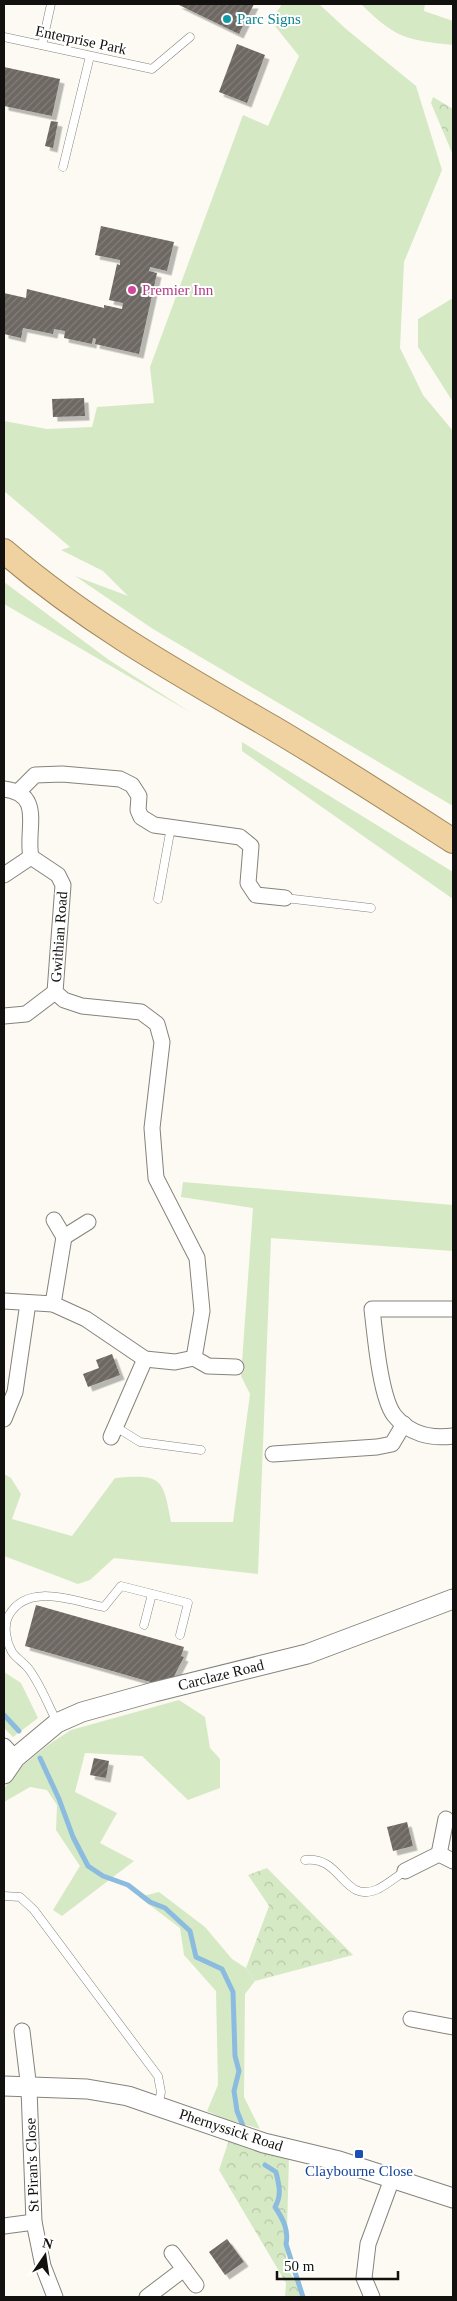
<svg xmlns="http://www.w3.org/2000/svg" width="457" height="2301" font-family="'Times New Roman',serif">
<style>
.grass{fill:#d6e9c5}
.forest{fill:url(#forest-crowns)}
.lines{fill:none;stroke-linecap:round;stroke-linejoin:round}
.stream{stroke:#8cbbe0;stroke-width:5}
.building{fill:url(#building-hatch);filter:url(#shadow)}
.service-casing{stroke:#84837c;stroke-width:9}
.minor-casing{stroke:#84837c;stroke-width:17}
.tertiary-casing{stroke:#84837c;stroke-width:21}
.trunk-casing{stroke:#9f875d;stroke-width:26}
.service{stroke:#fff;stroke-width:8}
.minor{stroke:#fff;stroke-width:15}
.tertiary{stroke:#fff;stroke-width:19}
.trunk{stroke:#efd29f;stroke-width:24}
.culture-dot{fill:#0f9aa8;stroke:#fff;stroke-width:2}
.hotel-dot{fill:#d1479c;stroke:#fff;stroke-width:2}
.transit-dot{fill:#1a4fb4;stroke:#fff;stroke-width:2}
.labels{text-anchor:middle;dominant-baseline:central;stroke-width:4;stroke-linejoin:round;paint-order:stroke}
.culture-label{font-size:15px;fill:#0d838f;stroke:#fff;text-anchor:start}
.street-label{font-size:15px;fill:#12110f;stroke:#fff}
.hotel-label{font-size:15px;fill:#b23c85;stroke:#fff;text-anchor:start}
.transit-label{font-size:15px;fill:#164399;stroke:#fff}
</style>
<defs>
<pattern id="forest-crowns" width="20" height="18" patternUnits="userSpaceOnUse" patternTransform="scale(1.25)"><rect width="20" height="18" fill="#d6e9c5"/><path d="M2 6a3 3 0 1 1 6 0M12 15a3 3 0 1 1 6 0" fill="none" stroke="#b7c7a8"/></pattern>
<pattern id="building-hatch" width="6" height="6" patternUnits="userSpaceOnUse" patternTransform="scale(1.25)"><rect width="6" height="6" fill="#6d6762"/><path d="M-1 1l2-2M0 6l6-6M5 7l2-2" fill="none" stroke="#847f7c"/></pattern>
<filter id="shadow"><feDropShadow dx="4.5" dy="4.5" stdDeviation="0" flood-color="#0004"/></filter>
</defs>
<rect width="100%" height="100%" fill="#fcfaf2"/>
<g class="grass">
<polygon points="282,4 319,4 346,29 416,86 442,170 404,262 400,348 423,395 453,431 453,806 153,629 75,576 128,596 103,571 61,550 70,547 4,491 4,421 47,429 92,427 97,407 154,403 150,367 243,115 268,126 299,56 271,21"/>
<path d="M361,4H425L424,11L453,21V45C406,40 395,38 361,4Z"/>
<polygon points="453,298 453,402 418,347 418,319"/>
<polygon points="4,582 109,660 190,712 4,604"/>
<polygon points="242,742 453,872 453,899 242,751"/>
<path d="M183,1182L453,1205V1251L271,1238L258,1574L114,1558L90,1580L78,1584L4,1556V1474L11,1478L21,1494L12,1519L72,1536L115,1478C162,1474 163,1478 171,1522H233L250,1394L241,1376L253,1208L181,1197Z"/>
<polygon points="4,1672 21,1683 38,1718 13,1737 4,1728"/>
<polygon points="179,1700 205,1717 210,1748 220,1759 220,1788 188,1800 142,1756 85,1753 75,1792 117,1813 100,1843 134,1861 62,1916 53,1910 80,1866 56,1830 57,1805 47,1790 30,1787 4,1802 4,1789 15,1772 48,1745 71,1730"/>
<polygon points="159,1892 205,1927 232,1959 246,1968 255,1981 245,1994 244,2097 260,2129 225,2119 207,2111 218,2085 216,1991 184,1955 180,1928 139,1897"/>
</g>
<g class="forest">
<polygon points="433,97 453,109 453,155 431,103"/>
<polygon points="267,1868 353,1955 255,1981 246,1968 269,1906 248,1875"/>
<polygon points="230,2137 289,2157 286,2267 306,2297 285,2297 286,2283 219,2170"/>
</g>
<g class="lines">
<g class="stream">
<polyline points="4,1715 19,1731"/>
<polyline points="40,1758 59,1799 73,1837 88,1866 103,1876 128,1885 150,1902 165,1908 190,1931 196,1957 222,1969 233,1992 235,2056 239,2071 234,2091 237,2111 243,2126"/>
<path d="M265,2165L276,2172C279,2185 282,2195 275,2207C283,2219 289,2230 286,2244L303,2297"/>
</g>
</g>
<g class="building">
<polygon points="177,4 254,4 239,34"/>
<polygon points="237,44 265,55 247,103 219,92"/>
<polygon points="4,67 60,79 52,116 4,106"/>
<polygon points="51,121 58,122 53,148 45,146"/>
<polygon points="101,226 174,242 167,271 150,267 149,271 157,273 139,354 95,344 96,339 93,338 92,344 64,338 65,331 54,329 53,334 23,328 21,338 4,334 4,293 26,298 27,289 104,308 104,305 122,309 123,303 109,300 117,264 120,265 120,260 95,255"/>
<polygon points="84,398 85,416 53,417 52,399"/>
<polygon points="112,1354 120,1375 88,1387 83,1374 99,1368 96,1360"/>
<polygon points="36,1605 184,1647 181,1656 184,1657 172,1680 154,1683 25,1646"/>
<polygon points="94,1758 109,1761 106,1778 90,1775"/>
<polygon points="407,1822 413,1846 393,1851 387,1827"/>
<polygon points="227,2239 244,2262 225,2275 209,2252"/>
</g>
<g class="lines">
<defs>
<g id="service">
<polyline points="4,37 152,69 190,37"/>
<polyline points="42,45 51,4"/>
<polyline points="63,167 90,56"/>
<polyline points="285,898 371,908"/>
<polyline points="158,899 171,827"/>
<polyline points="116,1427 140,1442 201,1450"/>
<polyline points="144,1625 152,1594"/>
<path d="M57,1722C48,1705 40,1683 28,1668C23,1662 16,1658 12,1652C6,1641 3,1626 9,1615C28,1582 73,1601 104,1607L121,1586L188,1603L180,1635"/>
<path d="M305,1860C342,1855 343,1905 378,1889C388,1884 396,1877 405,1871"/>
<polyline points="4,1896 20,1897 34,1910 158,2076 161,2092 158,2106"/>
</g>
<g id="minor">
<path d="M4,789C45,794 25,830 31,857L58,875L63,885L55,992L64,1000L82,1006L141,1012L157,1024L162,1042L152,1128L156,1178L197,1258L202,1311L194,1358"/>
<polyline points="19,791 35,775 62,774 120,779 132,785 139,796 138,810 141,817 154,825 240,837 251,846 248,883 256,895 285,898"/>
<polyline points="4,875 31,857"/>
<polyline points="4,1016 26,1014 55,992"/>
<polyline points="54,1220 64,1237 88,1222"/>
<polyline points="4,1301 53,1304 86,1319 145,1359 175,1362 194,1358 208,1366 236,1367"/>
<polyline points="53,1304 64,1237"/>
<path d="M453,1309H372C375,1334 380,1396 394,1415C409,1434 431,1439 453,1436"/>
<polyline points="4,1419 15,1392 28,1303"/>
<polyline points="111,1437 145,1359"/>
<polyline points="273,1454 377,1447 392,1444 404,1424"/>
<polyline points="4,1746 15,1758"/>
<polyline points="439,1854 446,1819"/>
<polyline points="405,1871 439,1854 453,1861"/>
<polyline points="411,2019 453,2027"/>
<polyline points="22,2031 29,2089 34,2222 43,2266 55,2297"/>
<polyline points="4,2226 34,2222"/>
<polyline points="172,2253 196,2285"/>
<polyline points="147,2297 184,2269"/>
<polyline points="372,2297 364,2278 368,2244 392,2179"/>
</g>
<g id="tertiary">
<polyline points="4,1774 15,1758 57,1723 82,1712 154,1692 307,1654 453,1599"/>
<polyline points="4,2086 87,2089 128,2096 264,2143 339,2161 453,2198"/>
</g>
<path id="trunk" d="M4,551C88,623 178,673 273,728C334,764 394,803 453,841"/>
</defs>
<use href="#service" class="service-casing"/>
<use href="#minor" class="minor-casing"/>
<use href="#tertiary" class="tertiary-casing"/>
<use href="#trunk" class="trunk-casing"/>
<use href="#service" class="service"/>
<use href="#minor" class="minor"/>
<use href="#tertiary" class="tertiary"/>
<use href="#trunk" class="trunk"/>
</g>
<circle class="culture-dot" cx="227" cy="19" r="5"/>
<circle class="hotel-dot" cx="132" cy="290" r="5"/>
<rect class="transit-dot" x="354" y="2149" width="10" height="10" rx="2.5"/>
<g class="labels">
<g class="culture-label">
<text x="237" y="19">Parc Signs</text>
</g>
<g class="street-label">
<text transform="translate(81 40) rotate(12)">Enterprise Park</text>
<text transform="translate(59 937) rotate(-86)">Gwithian Road</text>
<text transform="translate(221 1675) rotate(-14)">Carclaze Road</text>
<text transform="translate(231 2130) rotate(18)">Phernyssick Road</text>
<text transform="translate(32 2165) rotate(-92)">St Piran's Close</text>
</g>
<g class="hotel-label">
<text x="142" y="290">Premier Inn</text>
</g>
<g class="transit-label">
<text x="359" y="2171">Claybourne Close</text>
</g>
</g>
<rect width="457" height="2301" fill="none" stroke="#12110f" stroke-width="10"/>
<g transform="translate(45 2256) rotate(13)" stroke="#ffffff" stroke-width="4" paint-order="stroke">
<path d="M0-4L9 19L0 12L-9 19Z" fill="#12110f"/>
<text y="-8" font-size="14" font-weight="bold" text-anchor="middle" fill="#12110f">N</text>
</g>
<path d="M277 2271v8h121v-8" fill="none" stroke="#12110f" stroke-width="2.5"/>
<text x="284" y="2271" font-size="15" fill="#12110f" stroke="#ffffff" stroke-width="4" paint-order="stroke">50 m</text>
</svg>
